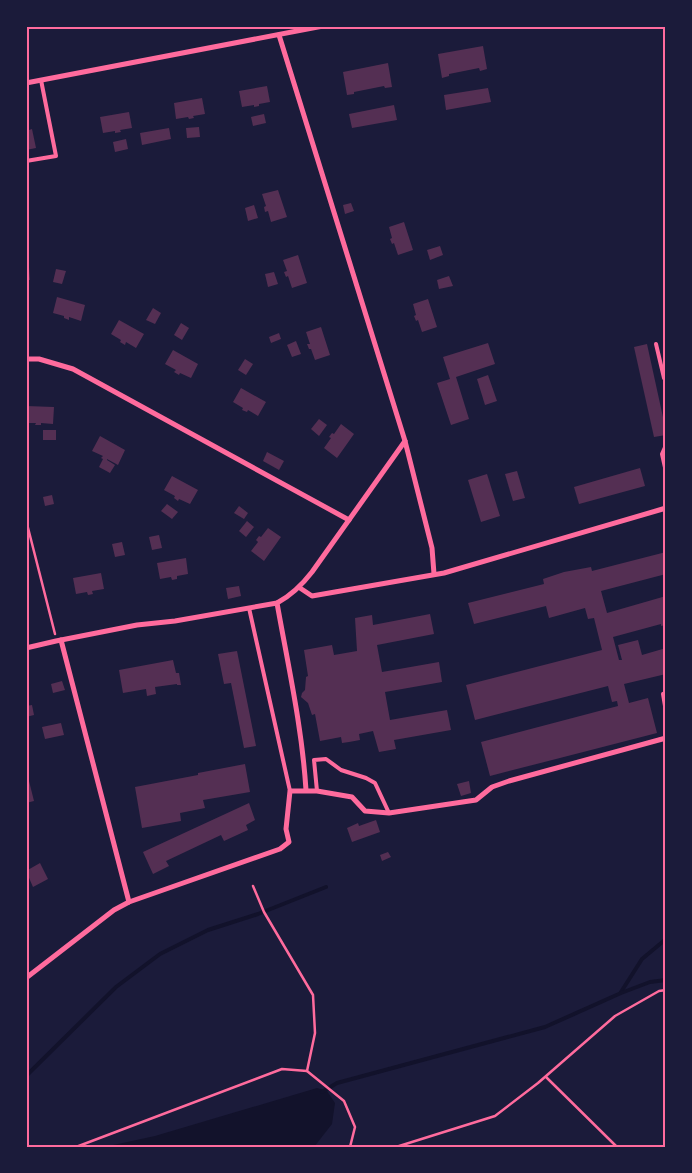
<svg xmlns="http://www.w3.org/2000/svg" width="692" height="1173" font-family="Karla,sans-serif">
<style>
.water{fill:#12122b}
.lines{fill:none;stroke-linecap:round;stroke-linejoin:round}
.stream{stroke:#12122b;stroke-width:4}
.building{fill:#542f53}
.path{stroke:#ff6b9d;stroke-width:2.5}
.service{stroke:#ff6b9d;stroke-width:4}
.minor{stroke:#ff6b9d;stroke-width:5}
.neatline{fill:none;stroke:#ff6b9d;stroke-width:2}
</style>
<rect width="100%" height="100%" fill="#1b1b3a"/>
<polygon class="water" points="317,1088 327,1091 335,1103 332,1124 314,1147 104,1147 155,1136"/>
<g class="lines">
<g class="stream">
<polyline points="621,992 642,959 666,939"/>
<polyline points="26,1076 116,987 160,954 208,930 258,914 326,887"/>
<polyline points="322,1092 337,1083 545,1027 621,993 650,982 666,980"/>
</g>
</g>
<g class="building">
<polygon points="483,46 487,69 480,71 479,68 449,74 449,76 442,78 438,54"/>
<polygon points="388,63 392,87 385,88 384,86 354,92 354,94 347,95 343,72"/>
<polygon points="267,86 270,102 259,104 259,106 254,107 254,105 242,107 239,91"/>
<polygon points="488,88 491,102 446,110 444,95"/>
<polygon points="202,98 205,114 193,116 194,118 189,119 188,117 176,119 174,103"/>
<polygon points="394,105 397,120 352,128 349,114"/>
<polygon points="129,112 132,128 120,130 121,132 115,133 115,131 103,133 100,117"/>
<polygon points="264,114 266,123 253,126 251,117"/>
<polygon points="199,127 200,137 187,138 186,128"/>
<polygon points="169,128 171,139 142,145 140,133"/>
<polygon points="32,129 36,148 26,150 26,131"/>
<polygon points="126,139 128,149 115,152 113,142"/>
<polygon points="278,190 287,217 271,222 268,211 265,212 264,207 266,206 262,194"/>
<polygon points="351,203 354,211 345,214 343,205"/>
<polygon points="254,205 258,218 248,221 245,208"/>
<polygon points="404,222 413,250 398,255 394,243 392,244 390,239 392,238 389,227"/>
<polygon points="440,246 443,255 430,260 427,250"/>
<polygon points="298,255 307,283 292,288 288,276 286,277 284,272 287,271 283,260"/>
<polygon points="26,267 29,267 30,280 26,280"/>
<polygon points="56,269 66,271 62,284 53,282"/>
<polygon points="274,272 278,284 268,287 265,274"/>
<polygon points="449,276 453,286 439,289 437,280"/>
<polygon points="57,297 85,305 81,321 69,317 69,320 64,318 64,316 53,313"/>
<polygon points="428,299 437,327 422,332 418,320 416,321 414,316 416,315 413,304"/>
<polygon points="153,308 161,313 155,324 146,320"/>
<polygon points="119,320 144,334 136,348 126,342 125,345 120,342 121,340 111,334"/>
<polygon points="181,323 189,328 182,340 174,335"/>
<polygon points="321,327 330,355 315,360 311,349 309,349 307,344 310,344 306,332"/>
<polygon points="279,333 281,339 271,343 269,337"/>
<polygon points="296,341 301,354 292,357 287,345"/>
<polygon points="488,343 495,364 456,377 469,419 451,425 437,383 450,379 443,357"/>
<polygon points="647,344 666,431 666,435 654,437 634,347"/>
<polygon points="173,350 198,364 191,378 180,373 179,375 174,372 176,370 165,364"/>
<polygon points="245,359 253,364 246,375 238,370"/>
<polygon points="488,375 497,401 485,405 477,379"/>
<polygon points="241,388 266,402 258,416 248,410 247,412 242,410 243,408 233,402"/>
<polygon points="26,406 54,407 53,424 41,423 41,425 35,425 36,423 26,423"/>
<polygon points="319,419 327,425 319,436 311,429"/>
<polygon points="341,424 354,434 337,458 324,448 331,438 329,437 332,433 334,434"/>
<rect x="43" y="430" width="13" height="10"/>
<polygon points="100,436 125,450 118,465 107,459 107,460 115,465 110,473 99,467 103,459 101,458 103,456 92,451"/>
<polygon points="267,452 284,461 279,470 263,461"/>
<polygon points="640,468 645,486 579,504 574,487"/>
<polygon points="517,471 525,498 513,501 505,474"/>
<polygon points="487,474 500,516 481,522 468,480"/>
<polygon points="172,476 198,490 190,504 179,499 178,501 174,498 175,496 164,490"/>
<polygon points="52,495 54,504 45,506 43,497"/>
<polygon points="167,504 178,512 172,519 161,511"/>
<polygon points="239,506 248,513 244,519 234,513"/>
<polygon points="247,521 254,527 246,537 239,531"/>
<polygon points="268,528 281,537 264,561 251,551 258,542 256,540 259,536 261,537"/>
<polygon points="159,535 162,548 152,550 149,537"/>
<polygon points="122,542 125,555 115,557 112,544"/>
<polygon points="666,552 666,574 601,591 607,613 666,596 666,625 661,626 661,624 613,637 619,660 622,660 618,645 638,640 642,655 666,648 666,674 624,684 629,703 648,698 657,733 490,776 481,742 618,706 617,701 612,702 608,686 475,720 466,685 602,650 594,618 588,619 585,608 549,618 546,606 474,624 468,603 544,584 543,579 564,572 591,567 592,571"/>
<polygon points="186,558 188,574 177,576 177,579 172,580 171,577 160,579 157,563"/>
<polygon points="101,573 104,589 92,591 93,594 88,595 87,592 76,594 73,578"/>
<polygon points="239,586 241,596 228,599 226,588"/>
<polygon points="430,614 434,634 377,645 382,672 439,662 442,682 385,692 390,720 447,710 451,730 394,740 396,749 379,752 373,731 359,734 360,740 349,742 342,743 341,737 320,741 315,714 312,715 308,703 301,697 302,693 305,690 306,677 308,676 304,650 332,645 334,655 357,651 355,618 372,615 373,625"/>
<polygon points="237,651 256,746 244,748 231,683 224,684 218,654"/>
<polygon points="173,660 176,673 179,673 181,685 177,685 177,684 155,687 156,694 147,696 146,689 123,693 119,670"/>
<polygon points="62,681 65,690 53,693 51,684"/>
<polygon points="32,705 34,715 26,717 26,706"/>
<polygon points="61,723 64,735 45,739 42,727"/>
<polygon points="245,764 250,792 203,800 205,808 180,813 181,821 142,828 135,787 198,775 198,773"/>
<polygon points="29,781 34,801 26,803 26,782"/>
<polygon points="469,781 471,793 461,796 457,784"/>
<polygon points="249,803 255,820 246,825 248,830 224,841 221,835 166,861 169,866 153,874 143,852"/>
<polygon points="376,820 380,832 352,842 347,828 358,823 359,826"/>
<polygon points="388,852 391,857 382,861 380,855"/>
<polygon points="40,863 48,879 33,887 26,871"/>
</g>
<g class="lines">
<g class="path">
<polyline points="26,520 55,634"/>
<polyline points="253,886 264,912 313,995 315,1033 307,1071 344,1101 355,1127 350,1147"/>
<polyline points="546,1077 617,1147"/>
<polyline points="76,1147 282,1069 307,1071"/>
<polyline points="396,1147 495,1116 538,1083 615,1016 659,991 666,990"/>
</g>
<g class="service">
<polyline points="26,161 56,156 41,80"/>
<polyline points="656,344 664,378"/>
<polyline points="666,445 662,454 666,472"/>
<polyline points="249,608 290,791"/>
<polyline points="666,693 663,694 666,712"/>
<polyline points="317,791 314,760 326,759 341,770 366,778 375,783 389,813"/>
</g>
<g class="minor">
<polyline points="279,35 405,441 432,548 434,574"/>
<polyline points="26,83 323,26"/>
<polyline points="26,359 39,359 73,369 349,520"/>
<polyline points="300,588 312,596 444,573 666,508"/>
<path d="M277,603C288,665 302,727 306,790"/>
<polyline points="61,640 129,902"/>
<path d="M26,648L56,641L137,625L175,621L277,603C292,595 302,585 312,572L405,441"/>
<polyline points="26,978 114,910 129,902 280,849 289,842 286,829 290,791 317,791 352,797 365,811 389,813 476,800 492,787 509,781 666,738"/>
</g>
</g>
<rect width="692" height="1173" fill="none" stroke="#1b1b3a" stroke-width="55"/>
<rect x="28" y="28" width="636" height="1118" class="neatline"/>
</svg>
